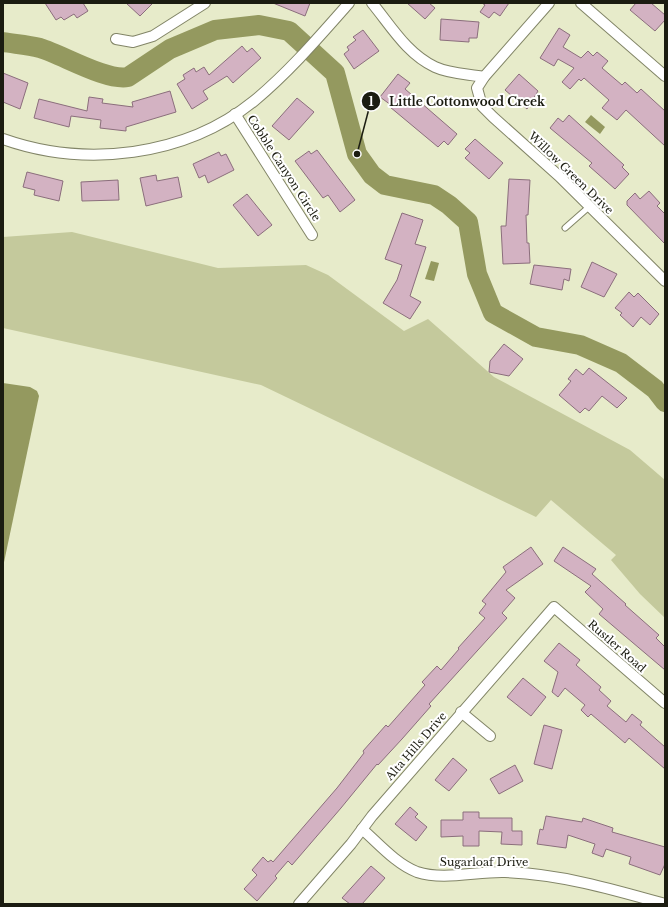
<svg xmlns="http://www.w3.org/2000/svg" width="668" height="907" font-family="'Libre Baskerville',serif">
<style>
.green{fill:#c4c99c}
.water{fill:#94995f}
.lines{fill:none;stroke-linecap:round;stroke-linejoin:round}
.river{stroke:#94995f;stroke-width:20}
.building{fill:#d3b2c2;stroke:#8b6e7c}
.service-casing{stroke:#828567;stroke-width:7}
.minor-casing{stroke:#828567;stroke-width:12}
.service{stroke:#fff;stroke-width:5}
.minor{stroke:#fff;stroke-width:10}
.labels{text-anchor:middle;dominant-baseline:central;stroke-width:4;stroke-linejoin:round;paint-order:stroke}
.street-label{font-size:11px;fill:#1b1c11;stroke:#fff}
.leader{fill:none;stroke:#1b1c11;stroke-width:1.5}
.callout-dot{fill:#1b1c11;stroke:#fff;stroke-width:1.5}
.mark-label{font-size:12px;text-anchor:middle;font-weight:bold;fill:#fff}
.callout-label{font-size:12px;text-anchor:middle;font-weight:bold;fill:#1b1c11;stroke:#fff;stroke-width:4;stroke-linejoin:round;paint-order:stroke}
</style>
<rect width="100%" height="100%" fill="#e7ebca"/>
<polygon class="green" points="72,232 218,268 306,265 328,275 404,331 428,319 494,377 630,450 665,480 665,618 640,594 611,560 616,555 551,500 536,517 261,385 3,328 3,237"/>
<g class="water">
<polygon points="591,115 605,127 600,134 585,122"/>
<polygon points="431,261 439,263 434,281 425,279"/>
<polygon points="3,383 30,387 37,391 39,396 3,567"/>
</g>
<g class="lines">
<path class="river" d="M3,42C15,44 28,45 40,48C63,55 106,81 128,77L170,49L215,30L259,25L289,31L335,73L357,154L372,175L385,185L434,195L449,205L468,222L477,274L493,313L536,337L580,345L621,363L655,389L665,402"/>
</g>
<g class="building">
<polygon points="45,3 83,3 88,11 77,18 74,14 64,20 61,17 56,20"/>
<polygon points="126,3 153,3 140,16"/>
<polygon points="273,3 310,3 305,16"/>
<polygon points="407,3 429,3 435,8 425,19"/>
<polygon points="482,3 509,3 500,16 494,12 489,18 480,12 485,5"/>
<polygon points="636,3 651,3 665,15 665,20 655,31 630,10"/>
<polygon points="441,19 479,22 477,38 469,38 469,42 440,40"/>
<polygon points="559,28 570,35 563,47 581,58 588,51 593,56 597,52 608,61 602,68 622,85 625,82 637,93 641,89 665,111 665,146 626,110 617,120 602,108 609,100 584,78 581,81 579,79 570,89 562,82 574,68 558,59 554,66 540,58"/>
<polygon points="363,30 379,51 354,69 344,54 349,50 347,47 356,40 353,37"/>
<polygon points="242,46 247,52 252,48 261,58 233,83 227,76 203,91 208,99 192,109 177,84 185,79 183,75 194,68 196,72 204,67 209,75"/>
<polygon points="3,73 28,83 20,109 3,102"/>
<polygon points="398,74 410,83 405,89 457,134 448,145 444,141 438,147 390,107 391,105 380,97"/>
<polygon points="519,74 538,91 527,109 505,90"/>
<polygon points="170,91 176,112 126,127 126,131 100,128 101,120 71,116 69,127 34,118 39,99 87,111 89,97 103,99 102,103 133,107 132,102"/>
<polygon points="297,98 314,112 289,140 272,126"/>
<polygon points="569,115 624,165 622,167 629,174 615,189 589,166 592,163 550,128 558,118 563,122"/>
<polygon points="475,139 503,163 489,179 465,158 470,153 465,149"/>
<polygon points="317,150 355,200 340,212 328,195 323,198 295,161 309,151 311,154"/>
<polygon points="219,152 221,156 226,154 234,170 208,183 205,175 199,178 193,164"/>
<polygon points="27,172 63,181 59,201 34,195 35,190 23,187"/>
<polygon points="156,175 157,181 178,177 182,197 146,206 140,178"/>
<polygon points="509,179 530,180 528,215 526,215 527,243 529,243 530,263 503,264 501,226 506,226"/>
<polygon points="118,180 119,200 82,201 81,182"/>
<polygon points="649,191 660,203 657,206 665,214 665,244 627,205 627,201 635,193 640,199"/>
<polygon points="247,194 272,225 258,236 233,205"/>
<polygon points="402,213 423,220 415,244 426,247 410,296 421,302 410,319 383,303 397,280 402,265 385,259"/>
<polygon points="592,262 617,274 604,297 581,287"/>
<polygon points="534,265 571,269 569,281 564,279 562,290 530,284"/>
<polygon points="629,292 634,297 638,293 659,314 650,325 641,317 633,327 620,315 622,313 615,308"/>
<polygon points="504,344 523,359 509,376 489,372 490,361"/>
<polygon points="589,368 627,398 617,408 602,396 589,411 585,408 580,413 559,395 571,381 568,379 576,369 583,375"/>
<polygon points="531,547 543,564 506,590 515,598 502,613 507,618 429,704 431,706 402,739 378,765 377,764 341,808 292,865 288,861 275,876 277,878 257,901 244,889 257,875 252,870 263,857 268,862 271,860 273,862 337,788 364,753 363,751 386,725 388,727 425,685 422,682 437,666 441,670 459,649 458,648 485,618 479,613 486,604 482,601 506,572 503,567"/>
<polygon points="563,547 596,569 592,574 626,604 625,605 659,635 656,638 665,647 665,670 599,614 603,609 585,592 591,586 554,561"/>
<polygon points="559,643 580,660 576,665 601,687 599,690 611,701 607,706 626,722 632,714 642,722 640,725 665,747 665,769 629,738 625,743 591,714 588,717 581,710 585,705 565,688 558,697 552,692 558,672 544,661"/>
<polygon points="523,678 546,697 531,716 507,697"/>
<polygon points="544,725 562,730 552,769 534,764"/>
<polygon points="453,758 467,770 449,791 435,780"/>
<polygon points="515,765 523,781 499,794 490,779"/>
<polygon points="410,807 418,814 415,817 427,827 416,841 395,824"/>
<polygon points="463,812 479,812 479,818 512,818 512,831 522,831 522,845 501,844 502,832 479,831 479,846 463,846 463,836 441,837 441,820 463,820"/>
<polygon points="546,816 582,822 583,818 613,828 612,832 665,847 665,864 660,875 629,864 631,857 606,849 603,857 592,853 595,844 568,835 566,848 537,844 540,829 543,830"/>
<polygon points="371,866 385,878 362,904 350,904 342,898"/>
</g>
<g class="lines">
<defs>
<polyline id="service" points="565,228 590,206"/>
<g id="minor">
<path d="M372,3C391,26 407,54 435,67C450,74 469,74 484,77"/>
<polyline points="549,3 484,77 477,88 482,106 493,117 559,176 665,281"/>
<polyline points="581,3 665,76"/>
<polyline points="116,39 133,42 153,36 205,3"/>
<polyline points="235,114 312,235"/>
<path d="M3,139C85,168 185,157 254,101C289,72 319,37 349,3"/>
<polyline points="461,712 490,736"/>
<path d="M362,829C378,843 396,864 417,872C444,881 477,871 505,872C560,874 612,889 665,904"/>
<polyline points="299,904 351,844 372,816 554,607 665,703"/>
</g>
</defs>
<use href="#service" class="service-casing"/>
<use href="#minor" class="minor-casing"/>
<use href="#service" class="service"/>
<use href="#minor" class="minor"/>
</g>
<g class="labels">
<g class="street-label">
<text transform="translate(284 168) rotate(57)">Cobble Canyon Circle</text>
<text transform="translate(571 173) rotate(44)">Willow Green Drive</text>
<text transform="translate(617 646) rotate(41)">Rustler Road</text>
<text transform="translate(416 746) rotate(-49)">Alta Hills Drive</text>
<text x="484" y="862">Sugarloaf Drive</text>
</g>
</g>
<path class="leader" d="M357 154L371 101"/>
<g class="callout-dot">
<circle cx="357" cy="154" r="4"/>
<circle cx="371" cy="101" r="10"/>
</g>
<g class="mark-label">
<text x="371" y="106">1</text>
</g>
<g class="callout-label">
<text x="467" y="106">Little Cottonwood Creek</text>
</g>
<rect width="668" height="907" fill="none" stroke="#1b1c11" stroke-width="8"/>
</svg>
